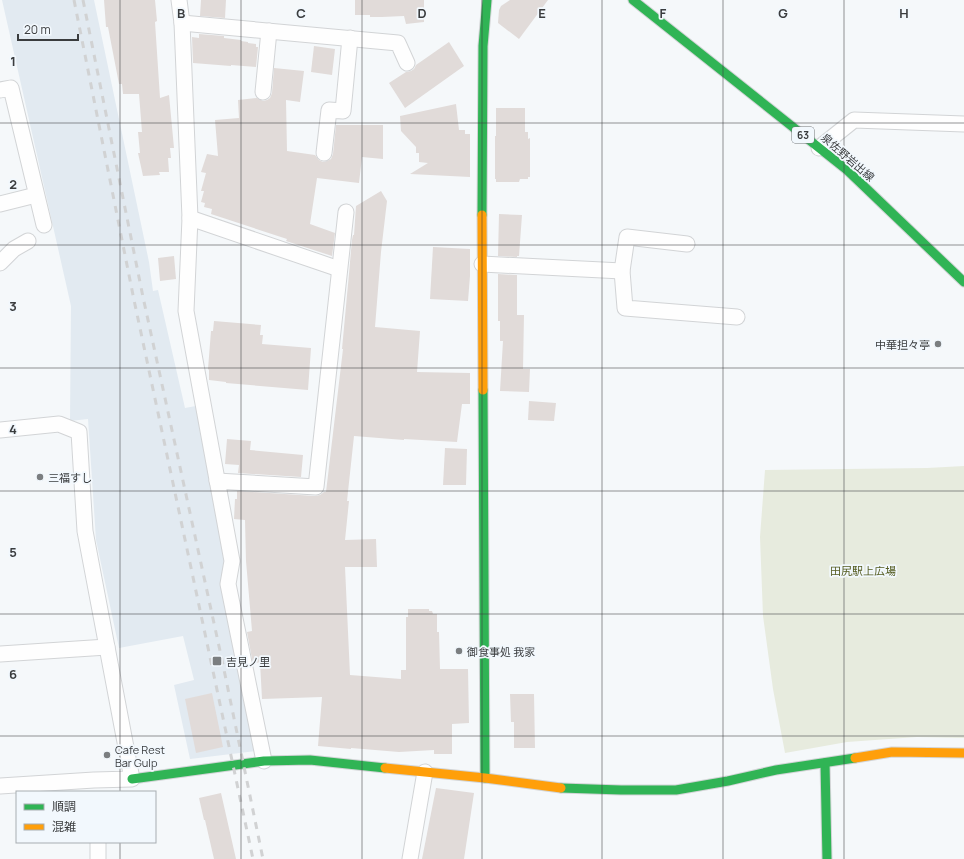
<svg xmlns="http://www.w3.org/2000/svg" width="964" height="859" font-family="Manrope,'Noto Sans JP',sans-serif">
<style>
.built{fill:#e2eaf1}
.green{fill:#e7ebde}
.building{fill:#e1dbd9}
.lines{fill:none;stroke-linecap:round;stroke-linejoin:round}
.street-casing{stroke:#d2d4d6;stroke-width:17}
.fast-casing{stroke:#d2d4d6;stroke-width:11}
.slow-casing{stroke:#d2d4d6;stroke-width:11}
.street{stroke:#fefefe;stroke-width:15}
.fast{stroke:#30b455;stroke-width:9}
.slow{stroke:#ff9f0a;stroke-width:9}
.rail{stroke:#d1d2d3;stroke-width:3;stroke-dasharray:7 7;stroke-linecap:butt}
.grid{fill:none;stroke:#3a3c3e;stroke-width:1;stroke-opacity:0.55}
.poi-dot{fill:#7b7e80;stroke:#f2f8fd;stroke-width:1.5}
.labels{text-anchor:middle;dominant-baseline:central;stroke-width:3.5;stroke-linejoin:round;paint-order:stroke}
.shield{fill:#f2f8fd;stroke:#717477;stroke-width:1}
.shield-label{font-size:10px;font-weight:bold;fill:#3a3c3e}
.street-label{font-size:11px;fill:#3a3c3e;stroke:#f2f8fd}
.poi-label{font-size:11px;fill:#3a3c3e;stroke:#f2f8fd;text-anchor:start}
.park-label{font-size:11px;fill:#555c21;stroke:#f2f8fd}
.grid-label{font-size:13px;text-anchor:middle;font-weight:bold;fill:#3a3c3e;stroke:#f2f8fd;stroke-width:3.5;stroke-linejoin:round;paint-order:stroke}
</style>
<rect width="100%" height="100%" fill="#f5f8fa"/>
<polygon class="built" points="2,0 94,0 149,262 153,291 158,290 185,408 196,406 214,492 257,751 190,759 174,685 194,680 183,636 119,648 96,540 88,419 70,421 71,306"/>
<polygon class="green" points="964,466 964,738 917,737 847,742 785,753 773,689 763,616 760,537 765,470 927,468"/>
<g class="building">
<polygon points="104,0 155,0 157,21 155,22 160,98 169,95 174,148 170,148 171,158 168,158 169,172 159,172 160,175 143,176 138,153 140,153 138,132 142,132 139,94 123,94 122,84 119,84 108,27 106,27"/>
<polygon points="201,0 226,0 225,18 200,16"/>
<polygon points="355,0 424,0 424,22 406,24 404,16 382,17 370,17 370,15 355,15"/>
<polygon points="510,0 548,0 519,39 498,23 499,10 501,6"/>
<polygon points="199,34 224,36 224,38 241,40 241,41 248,42 248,43 256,44 256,47 258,47 256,67 231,65 231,66 193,63 192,37 199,38"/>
<polygon points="449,42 464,66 405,108 389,83 406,72 411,71 414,69 416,65"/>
<polygon points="314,46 335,49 332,75 311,72"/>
<polygon points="274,68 304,71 300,102 286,100 287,151 315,155 319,160 323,162 327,161 331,159 333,154 336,125 383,125 383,159 362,157 359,183 317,178 310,224 335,233 332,256 286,241 287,239 211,214 212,209 204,207 205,203 201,202 204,191 201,191 206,173 201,172 207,154 218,156 215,120 239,118 238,100 257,98 263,101 267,100 270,98 272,93"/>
<polygon points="456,104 459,130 465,130 465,134 470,134 470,177 410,174 428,163 419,162 419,153 416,153 416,147 401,131 400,116"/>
<polygon points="496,108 525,108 525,132 528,132 528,139 530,138 530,177 528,177 528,179 520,179 519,182 496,182 496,179 495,179 495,136 496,136"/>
<polygon points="381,191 387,201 381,252 375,327 420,331 417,372 470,373 470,404 462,404 457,442 404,439 404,440 354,436 347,501 349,501 345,540 376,539 377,567 345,567 350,675 401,679 401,670 406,670 406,617 408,617 408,609 429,609 429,611 432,611 433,614 437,614 437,632 439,632 440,669 468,669 469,723 452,724 452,754 434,754 434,750 399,752 351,748 351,749 318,746 322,697 262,699 260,662 253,664 247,632 252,631 246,561 245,520 234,519 235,499 237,499 237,491 315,496 320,495 324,492 326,492 343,349 342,349 350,263 350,262 352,240 353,235 354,235 356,206"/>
<polygon points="499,214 522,215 519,256 517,256 517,257 498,256"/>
<polygon points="433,247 470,249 470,276 468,301 430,299"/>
<polygon points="174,256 176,279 160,281 158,258"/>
<polygon points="498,274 517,275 517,315 524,315 523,369 530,369 529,392 500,391 503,341 500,341 500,321 498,321"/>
<polygon points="214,321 261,325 260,335 263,335 262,344 311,348 308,390 226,383 226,382 209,380 209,370 208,369 211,331 213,331"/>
<polygon points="529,401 556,403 554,421 528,420"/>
<polygon points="227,439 251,441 250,450 303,455 301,477 238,473 239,465 225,464"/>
<polygon points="445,448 467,449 466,485 443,485"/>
<polygon points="212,693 223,747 196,753 185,699"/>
<polygon points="510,694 534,694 535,748 514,748 514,722 511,722"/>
<polygon points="436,788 474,793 464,859 422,859"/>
<polygon points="221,793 236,859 214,859 205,820 204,820 199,798"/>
</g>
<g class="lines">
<defs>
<g id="street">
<polyline points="179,0 182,23 190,218 186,311 232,561 228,584 264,761"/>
<polyline points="182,23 398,43 407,63"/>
<polyline points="0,90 11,88 44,225"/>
<polyline points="263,92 269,31"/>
<polyline points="819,148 854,120 964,124"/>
<polyline points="324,153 329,110 343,111 350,38"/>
<polyline points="0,204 36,195"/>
<polyline points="190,218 339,269"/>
<polyline points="687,244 627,237 622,271 625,308 737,317"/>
<polyline points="0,263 14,249 28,241"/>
<polyline points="482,264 622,271"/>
<polyline points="0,430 59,424 79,432 85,531 132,779 94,780 0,786"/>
<polyline points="217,481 316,487 346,212"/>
<polyline points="0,654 107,647"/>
<polyline points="98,842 98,859"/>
<polyline points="410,859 425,772"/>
</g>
<g id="fast">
<polyline points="633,0 847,170 964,282"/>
<polyline points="482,215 483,46 487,0"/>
<polyline points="483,390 485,778"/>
<polyline points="825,763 827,859"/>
<polyline points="132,779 264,761 310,760 385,768"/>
<polyline points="561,788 621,790 676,790 728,781 776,770 855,758"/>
</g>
<g id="slow">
<polyline points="482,215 483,390"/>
<polyline points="855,758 892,752 964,753"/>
<polyline points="385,768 485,778 561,788"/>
</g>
</defs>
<use href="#street" class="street-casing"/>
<use href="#fast" class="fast-casing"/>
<use href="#slow" class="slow-casing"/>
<use href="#street" class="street"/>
<use href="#fast" class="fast"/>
<use href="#slow" class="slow"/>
<g class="rail">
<polyline points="74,0 134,300 253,859"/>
<polyline points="83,0 143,297 222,660 263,859"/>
</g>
</g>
<path class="grid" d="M120,0V792M241,0V859M362,0V859M482,0V859M602,0V859M723,0V859M844,0V859M0,123H964M0,245H964M0,368H964M0,491H964M0,614H964M0,736H964M120,842V859"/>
<g class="poi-dot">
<circle cx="938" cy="344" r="4"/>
<circle cx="40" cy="477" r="4"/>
<circle cx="459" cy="651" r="4"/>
<rect x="212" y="656" width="10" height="10" rx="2"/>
<circle cx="107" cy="755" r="4"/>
</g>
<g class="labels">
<rect class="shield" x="792" y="127" width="22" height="16" rx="3"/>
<g class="shield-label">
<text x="803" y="135">63</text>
</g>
<g class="street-label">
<text transform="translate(848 157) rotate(41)">泉佐野岩出線</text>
</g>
<g class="poi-label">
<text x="930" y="344" text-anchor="end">中華担々亭</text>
<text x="48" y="477">三福すし</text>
<text x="467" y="651">御食事処 我家</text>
<text x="226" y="661">吉見ノ里</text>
<text x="115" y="749">Cafe Rest<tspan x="115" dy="13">Bar Gulp</tspan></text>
</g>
<g class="park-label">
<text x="863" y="570">田尻駅上広場</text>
</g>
</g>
<g class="grid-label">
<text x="181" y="18">B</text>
<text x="301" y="18">C</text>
<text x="422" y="18">D</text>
<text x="542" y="18">E</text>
<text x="663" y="18">F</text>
<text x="783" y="18">G</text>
<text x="904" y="18">H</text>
<text x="13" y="66">1</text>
<text x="13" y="189">2</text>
<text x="13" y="311">3</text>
<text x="13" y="434">4</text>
<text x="13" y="557">5</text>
<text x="13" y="679">6</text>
</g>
<rect x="16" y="791" width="140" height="52" fill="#f2f8fd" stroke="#a8adb1"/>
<rect x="24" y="804" width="20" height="6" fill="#30b455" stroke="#a8adb1"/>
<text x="52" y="811" font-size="12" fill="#3a3c3e">順調</text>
<rect x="24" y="824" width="20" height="6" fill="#ff9f0a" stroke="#a8adb1"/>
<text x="52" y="831" font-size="12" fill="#3a3c3e">混雑</text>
<path d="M18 34v6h60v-6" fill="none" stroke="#3a3c3e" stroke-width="2"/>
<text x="24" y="34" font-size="12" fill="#3a3c3e" stroke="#f2f8fd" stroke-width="3" paint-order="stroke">20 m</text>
</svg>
